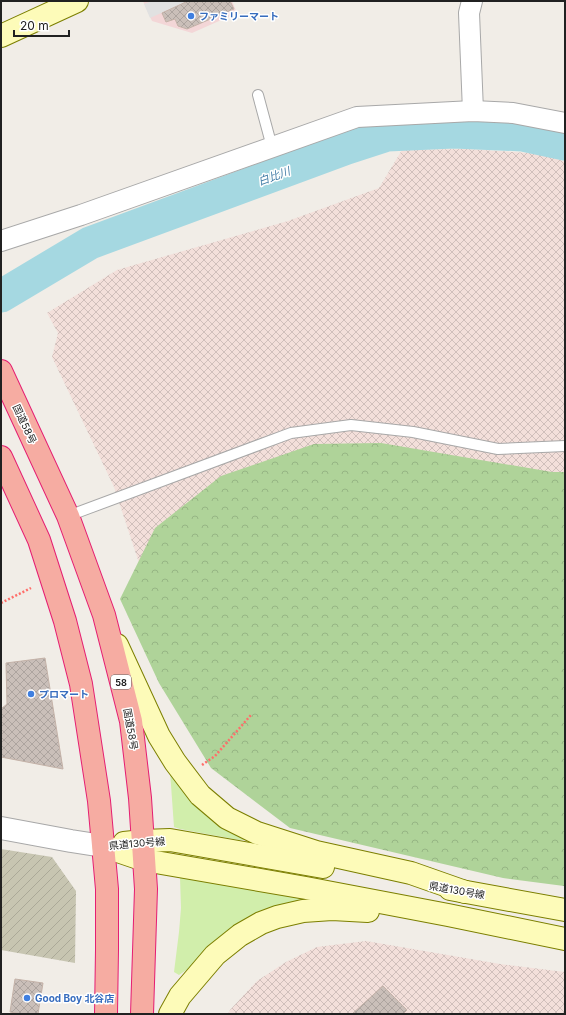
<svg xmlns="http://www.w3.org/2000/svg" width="566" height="1015" font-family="Inter,'Noto Sans JP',sans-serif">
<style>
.commercial{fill:#f3d6d7}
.military{fill:url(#military-cross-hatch)}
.construction{fill:url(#construction-furrows)}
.grass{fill:#d1eeab}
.forest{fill:url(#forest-crowns)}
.parking{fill:#e1e1e1}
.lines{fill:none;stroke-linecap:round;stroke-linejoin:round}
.river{stroke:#a5d8e1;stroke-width:33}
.building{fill:url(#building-cross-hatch);stroke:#c4b2a8}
.service-casing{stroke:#a8a8a8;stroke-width:12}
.minor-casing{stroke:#a8a8a8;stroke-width:22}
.tertiary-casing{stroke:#a8a8a8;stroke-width:24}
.secondary-casing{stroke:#7c7f00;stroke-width:24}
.trunk-casing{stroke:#e51e72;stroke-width:24}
.path{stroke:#ff6e6a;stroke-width:2.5;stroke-dasharray:2 2;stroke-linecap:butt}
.service{stroke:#fff;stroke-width:10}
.minor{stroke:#fff;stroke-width:20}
.tertiary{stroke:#fff;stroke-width:22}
.secondary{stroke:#fdfbb9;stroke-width:22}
.trunk{stroke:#f6aca2;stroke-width:22}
.shop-dot{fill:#3f7fe0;stroke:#fff;stroke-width:1.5}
.labels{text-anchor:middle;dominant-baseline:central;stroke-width:3;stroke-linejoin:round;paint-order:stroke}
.shield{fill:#fff;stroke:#646464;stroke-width:1}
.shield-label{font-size:9px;font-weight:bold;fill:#212121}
.shop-label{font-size:10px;font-weight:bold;fill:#366cbe;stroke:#fff;text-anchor:start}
.street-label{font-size:10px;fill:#212121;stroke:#fff}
.water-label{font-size:11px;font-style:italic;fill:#417ca6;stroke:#fff}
</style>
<defs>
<pattern id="military-cross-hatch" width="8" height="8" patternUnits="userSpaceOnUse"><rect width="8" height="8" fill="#f3dfda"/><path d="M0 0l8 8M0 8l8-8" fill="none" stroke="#d0bfbb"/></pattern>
<pattern id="construction-furrows" width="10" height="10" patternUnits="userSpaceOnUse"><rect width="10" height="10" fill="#c7c5b1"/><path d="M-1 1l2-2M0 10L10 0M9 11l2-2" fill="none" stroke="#aba998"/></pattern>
<pattern id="forest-crowns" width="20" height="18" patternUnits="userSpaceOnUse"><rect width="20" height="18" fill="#afd399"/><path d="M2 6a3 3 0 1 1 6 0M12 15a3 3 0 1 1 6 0" fill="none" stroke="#96b584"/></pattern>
<pattern id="building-cross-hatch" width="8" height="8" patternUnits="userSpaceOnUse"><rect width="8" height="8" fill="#cabfb9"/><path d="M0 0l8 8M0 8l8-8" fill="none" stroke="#ada49f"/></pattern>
</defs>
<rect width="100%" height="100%" fill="#f1ede7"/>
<polygon class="commercial" points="143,1 232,1 237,13 192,33 152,21"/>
<g class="military">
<polygon points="465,149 544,154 565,162 565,874 143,575 114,487 52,357 58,333 47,313 117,270 288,221 379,188 402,150"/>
<polygon points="366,941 500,964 565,972 565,1014 228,1014 230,1010 257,981 286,962 317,947"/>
</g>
<polygon class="construction" points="1,849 52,857 76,891 75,963 1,950"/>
<g class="grass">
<polygon points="170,771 251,840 239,840 180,829 174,827"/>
<polygon points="180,877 312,899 191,967 179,975 174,972 179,932 181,908"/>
</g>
<polygon class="forest" points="381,443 552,472 565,472 564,886 503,878 290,828 211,768 159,683 120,599 155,528 221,476 314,444"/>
<polygon class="parking" points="152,1 188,1 150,18 144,4"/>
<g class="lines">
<polyline class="river" points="1,296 90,243 347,148 387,135 454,132 523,135 565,144"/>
</g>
<g class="building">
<polygon points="188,1 230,1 234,9 187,29 178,26 175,19 166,22 162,13"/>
<polygon points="45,658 63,769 1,757 1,709 7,704 6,663"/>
<polygon points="15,979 43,983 38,1014 21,1014 10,1012"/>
<polygon points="383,986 407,1010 403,1014 352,1014"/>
</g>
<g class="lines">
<defs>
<g id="service">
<polyline points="258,95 272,147"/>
<polyline points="68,516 291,433 351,425 413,432 498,449 565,446"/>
</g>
<g id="minor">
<polyline points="472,1 469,13 473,111"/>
<polyline points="1,241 81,215 357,117 473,111 513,113 565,123"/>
</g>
<polyline id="tertiary" points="1,828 71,841 103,846"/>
<g id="secondary">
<polyline points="1,36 77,1"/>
<polyline points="117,645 159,736 175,762 200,795 227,818 257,833 316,852 411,873 465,892"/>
<polyline points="124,843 143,841 170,840 323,867"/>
<polyline points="103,846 144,860 306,888 448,915 565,939"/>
<polyline points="450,889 565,910"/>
<polyline points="170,1014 180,996 215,955 240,935 261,923 277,917 303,911 332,909 368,911"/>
</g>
<g id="trunk">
<polyline points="1,371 68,516 104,615 131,721 140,798 146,889 142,1014"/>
<polyline points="1,457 39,540 65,621 81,684 99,801 107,889 107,950 106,1014"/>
</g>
</defs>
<use href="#service" class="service-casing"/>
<use href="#minor" class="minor-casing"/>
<use href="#tertiary" class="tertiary-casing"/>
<use href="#secondary" class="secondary-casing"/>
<use href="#trunk" class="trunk-casing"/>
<g class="path">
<polyline points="1,603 31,588"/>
<polyline points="202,765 215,756 251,715"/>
</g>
<use href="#service" class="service"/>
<use href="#minor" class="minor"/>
<use href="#tertiary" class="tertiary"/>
<use href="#secondary" class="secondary"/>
<use href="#trunk" class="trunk"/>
</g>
<g class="shop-dot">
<circle cx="191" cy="16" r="4"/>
<circle cx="31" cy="694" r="4"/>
<circle cx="27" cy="998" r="4"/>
</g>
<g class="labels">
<rect class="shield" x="111" y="675" width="20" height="14" rx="3"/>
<g class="shield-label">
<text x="121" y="682">58</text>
</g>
<g class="shop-label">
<text x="199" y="16">ファミリーマート</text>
<text x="39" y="694">プロマート</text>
<text x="35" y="998">Good Boy 北谷店</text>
</g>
<g class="street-label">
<text transform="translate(25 424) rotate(65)">国道58号</text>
<text transform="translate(131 729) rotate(80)">国道58号</text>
<text transform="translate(137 843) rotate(-5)">県道130号線</text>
<text transform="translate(457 890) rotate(10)">県道130号線</text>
</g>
<g class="water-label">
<text transform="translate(274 176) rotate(-20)">白比川</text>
</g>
</g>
<rect width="566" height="1015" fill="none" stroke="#212121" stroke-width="4"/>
<path d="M14 30v6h55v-6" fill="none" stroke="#212121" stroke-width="2"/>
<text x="20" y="30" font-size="12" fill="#212121" stroke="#ffffff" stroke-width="3" paint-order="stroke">20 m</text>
</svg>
